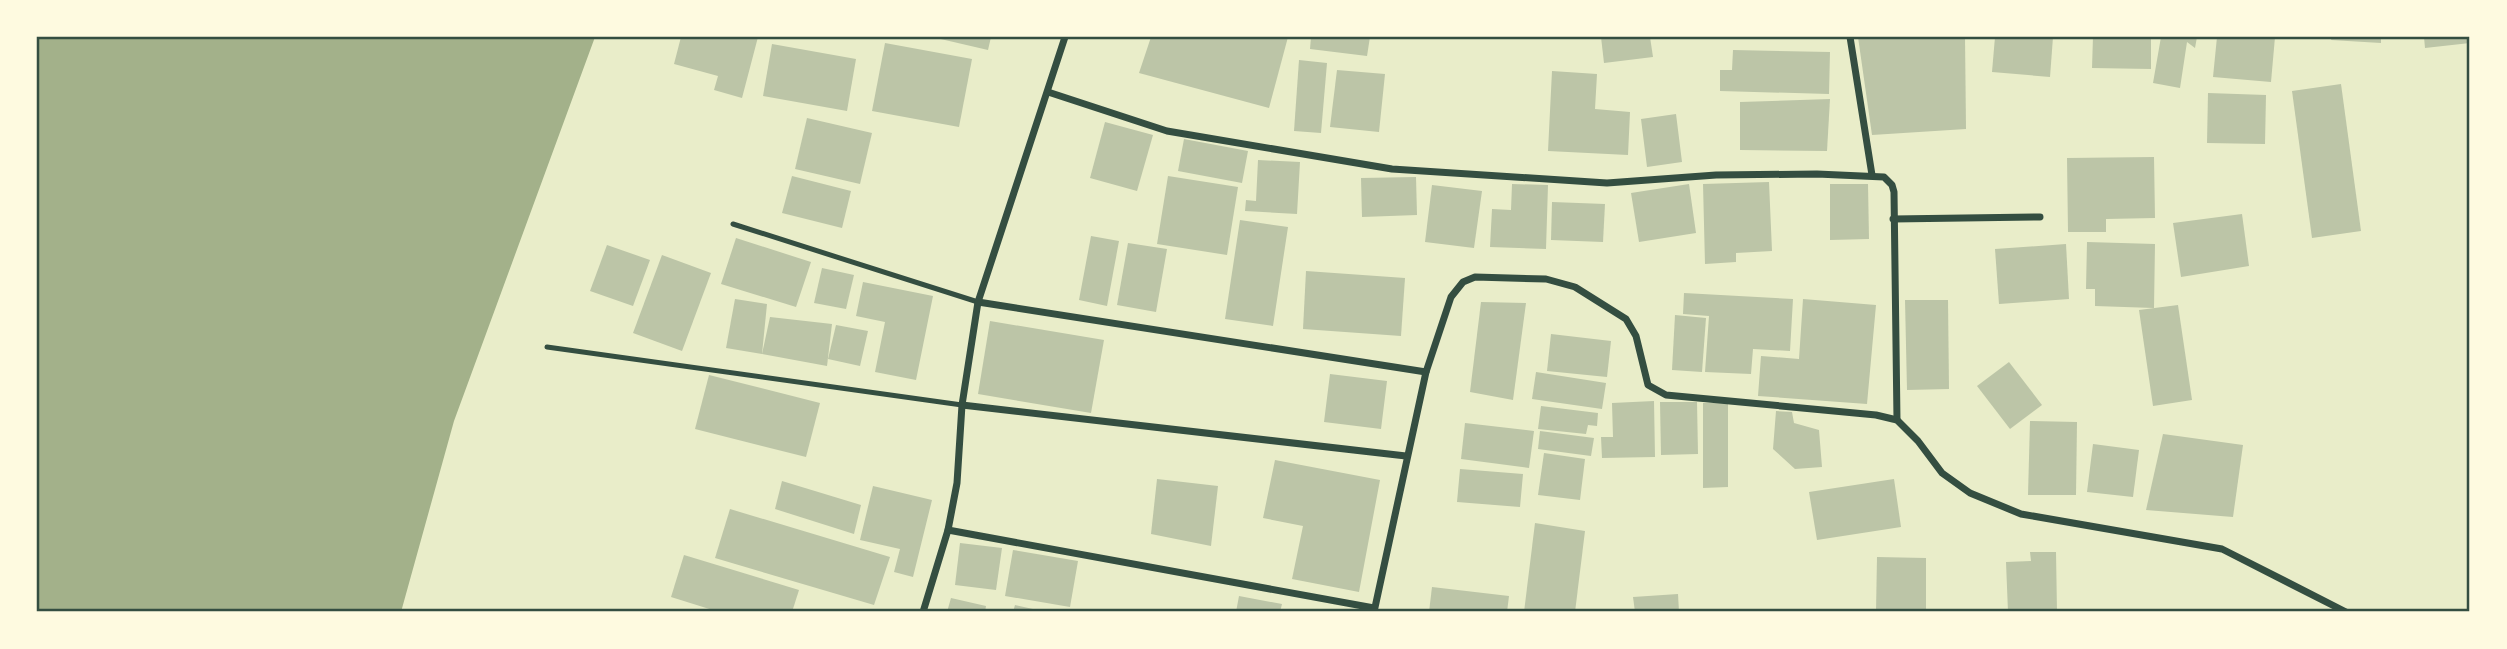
<svg xmlns="http://www.w3.org/2000/svg" width="2507" height="649" font-family="Quicksand,sans-serif">
<style>
.water{fill:#a3b18a}
.building{fill:#bcc5a7}
.lines{fill:none;stroke-linecap:round;stroke-linejoin:round}
.service{stroke:#344e41;stroke-width:5}
.minor{stroke:#344e41;stroke-width:7}
.neatline{fill:none;stroke:#344e41;stroke-width:2.5}
</style>
<rect width="100%" height="100%" fill="#e9edc9"/>
<polygon class="water" points="37,37 595,37 454,421 401,612 37,612"/>
<g class="building">
<polygon points="681,37 758,37 742,98 714,90 718,76 674,64"/>
<polygon points="932,37 991,37 988,50"/>
<polygon points="1151,37 1288,37 1269,108 1139,73"/>
<polygon points="1311,37 1370,37 1367,56 1310,49"/>
<polygon points="1601,37 1650,37 1653,57 1604,63"/>
<polygon points="1858,37 1965,37 1966,129 1872,135"/>
<polygon points="1995,37 2053,37 2050,77 1992,72"/>
<polygon points="2093,37 2151,37 2151,69 2092,68"/>
<polygon points="2161,37 2197,37 2195,48 2187,42 2180,88 2153,83"/>
<polygon points="2217,37 2275,37 2271,82 2213,77"/>
<polygon points="2332,37 2381,37 2381,43 2331,40"/>
<polygon points="2424,37 2470,37 2470,43 2425,48"/>
<polygon points="885,43 972,59 959,127 872,111"/>
<polygon points="772,44 856,59 847,111 763,96"/>
<polygon points="1733,50 1830,52 1829,94 1720,91 1720,70 1732,70"/>
<polygon points="1299,60 1327,63 1321,133 1294,131"/>
<polygon points="1337,70 1385,74 1379,132 1330,127"/>
<polygon points="1552,71 1597,74 1595,109 1630,112 1628,155 1548,151"/>
<polygon points="2341,84 2361,231 2312,238 2292,91"/>
<polygon points="2208,93 2266,95 2265,144 2207,143"/>
<polygon points="1830,99 1827,151 1740,150 1740,102"/>
<polygon points="1676,114 1682,162 1647,167 1641,119"/>
<polygon points="807,118 872,133 860,184 795,169"/>
<polygon points="1105,122 1153,135 1137,191 1090,178"/>
<polygon points="1184,139 1248,151 1242,183 1178,171"/>
<polygon points="2154,157 2155,218 2106,219 2106,232 2068,232 2067,158"/>
<polygon points="1258,160 1300,162 1297,214 1245,211 1246,200 1256,201"/>
<polygon points="792,176 851,191 842,228 782,213"/>
<polygon points="1168,176 1238,187 1227,255 1157,244"/>
<polygon points="1416,177 1417,215 1362,217 1361,178"/>
<polygon points="1769,182 1772,251 1736,253 1736,262 1705,264 1703,184"/>
<polygon points="1512,184 1548,185 1546,249 1490,247 1492,209 1511,210"/>
<polygon points="1689,184 1696,233 1639,242 1631,193"/>
<polygon points="1830,184 1868,184 1869,239 1830,240"/>
<polygon points="1432,185 1482,191 1474,248 1425,242"/>
<polygon points="1552,202 1605,204 1603,242 1551,240"/>
<polygon points="2242,214 2249,266 2181,277 2173,223"/>
<polygon points="1240,220 1288,227 1273,326 1225,319"/>
<polygon points="1091,236 1119,241 1107,306 1079,300"/>
<polygon points="736,238 811,262 796,307 721,284"/>
<polygon points="2087,242 2155,244 2154,308 2095,306 2095,289 2086,289"/>
<polygon points="1128,243 1167,249 1156,312 1117,305"/>
<polygon points="2066,244 2069,299 1999,304 1995,249"/>
<polygon points="607,245 650,260 633,306 590,291"/>
<polygon points="662,255 711,273 682,351 633,333"/>
<polygon points="822,268 854,275 846,309 814,303"/>
<polygon points="1306,271 1405,278 1401,336 1303,329"/>
<polygon points="863,282 933,296 916,380 875,372 885,322 856,316"/>
<polygon points="1684,293 1793,299 1790,351 1753,349 1751,374 1705,372 1709,316 1683,314"/>
<polygon points="735,299 767,304 762,354 726,348"/>
<polygon points="1803,299 1876,305 1867,404 1758,396 1761,356 1799,359"/>
<polygon points="1905,300 1948,300 1949,389 1907,390"/>
<polygon points="1481,302 1526,303 1513,400 1470,392"/>
<polygon points="2178,305 2192,400 2153,406 2139,310"/>
<polygon points="1675,315 1706,318 1702,372 1672,370"/>
<polygon points="770,317 832,324 827,366 762,354"/>
<polygon points="990,321 1104,340 1091,413 978,394"/>
<polygon points="836,325 868,331 860,366 828,359"/>
<polygon points="1551,334 1611,341 1607,377 1547,371"/>
<polygon points="2009,362 2042,405 2010,429 1977,386"/>
<polygon points="1536,372 1606,383 1602,409 1532,399"/>
<polygon points="1330,374 1387,381 1381,429 1324,422"/>
<polygon points="709,375 820,403 806,457 695,429"/>
<polygon points="1654,401 1655,457 1602,458 1601,437 1613,437 1612,403"/>
<polygon points="1660,402 1697,402 1698,454 1661,455"/>
<polygon points="1703,403 1728,403 1728,487 1703,488"/>
<polygon points="1541,406 1598,413 1597,426 1588,425 1586,434 1538,429"/>
<polygon points="1776,411 1792,412 1794,423 1819,430 1822,467 1795,469 1773,449"/>
<polygon points="2030,421 2077,422 2076,495 2028,495"/>
<polygon points="1465,423 1534,431 1529,468 1461,459"/>
<polygon points="1540,431 1594,438 1591,456 1538,449"/>
<polygon points="2163,434 2243,445 2233,517 2146,510"/>
<polygon points="2093,444 2139,450 2133,497 2087,492"/>
<polygon points="1544,453 1585,459 1580,500 1538,495"/>
<polygon points="1275,460 1380,480 1359,592 1292,579 1303,526 1263,518"/>
<polygon points="1460,469 1523,474 1520,507 1457,502"/>
<polygon points="1157,479 1218,486 1211,546 1151,534"/>
<polygon points="1894,479 1901,527 1817,540 1809,492"/>
<polygon points="782,481 861,505 854,534 775,509"/>
<polygon points="873,486 932,500 913,577 894,572 900,549 860,540"/>
<polygon points="730,509 890,557 874,605 715,558"/>
<polygon points="1535,523 1585,531 1575,612 1524,612"/>
<polygon points="960,543 1002,548 996,590 955,585"/>
<polygon points="1013,550 1078,561 1070,607 1005,596"/>
<polygon points="2030,552 2056,552 2057,612 2008,612 2006,562 2031,561"/>
<polygon points="684,555 799,590 792,612 719,612 671,597"/>
<polygon points="1877,557 1926,558 1926,612 1876,612"/>
<polygon points="1432,587 1509,596 1507,612 1429,612"/>
<polygon points="1678,594 1679,612 1635,612 1633,597"/>
<polygon points="1239,596 1282,604 1280,612 1236,612"/>
<polygon points="951,598 986,606 985,612 947,612"/>
<polygon points="1015,605 1042,611 1042,612 1013,612"/>
</g>
<g class="lines">
<g class="service">
<polyline points="733,224 978,302"/>
<polyline points="547,347 962,405"/>
</g>
<g class="minor">
<polyline points="1850,37 1872,175"/>
<polyline points="1048,92 1167,131 1392,169 1607,183 1716,175 1817,174 1884,177 1892,185 1894,192 1897,420"/>
<polyline points="1893,219 2040,217"/>
<polyline points="978,302 1426,372 1451,297 1463,282 1475,277 1546,279 1575,287 1626,319 1636,336 1648,385 1666,395 1876,415 1897,420 1918,441 1942,473 1970,493 2021,514 2222,549 2346,612"/>
<polyline points="962,405 1406,456"/>
<polyline points="948,530 1374,608"/>
<polyline points="923,612 948,530 957,483 962,405 978,302 1065,37"/>
<polyline points="1374,612 1426,372"/>
</g>
</g>
<rect width="2507" height="649" fill="none" stroke="#fefae0" stroke-width="77"/>
<rect x="38" y="38" width="2430" height="572" class="neatline"/>
</svg>
